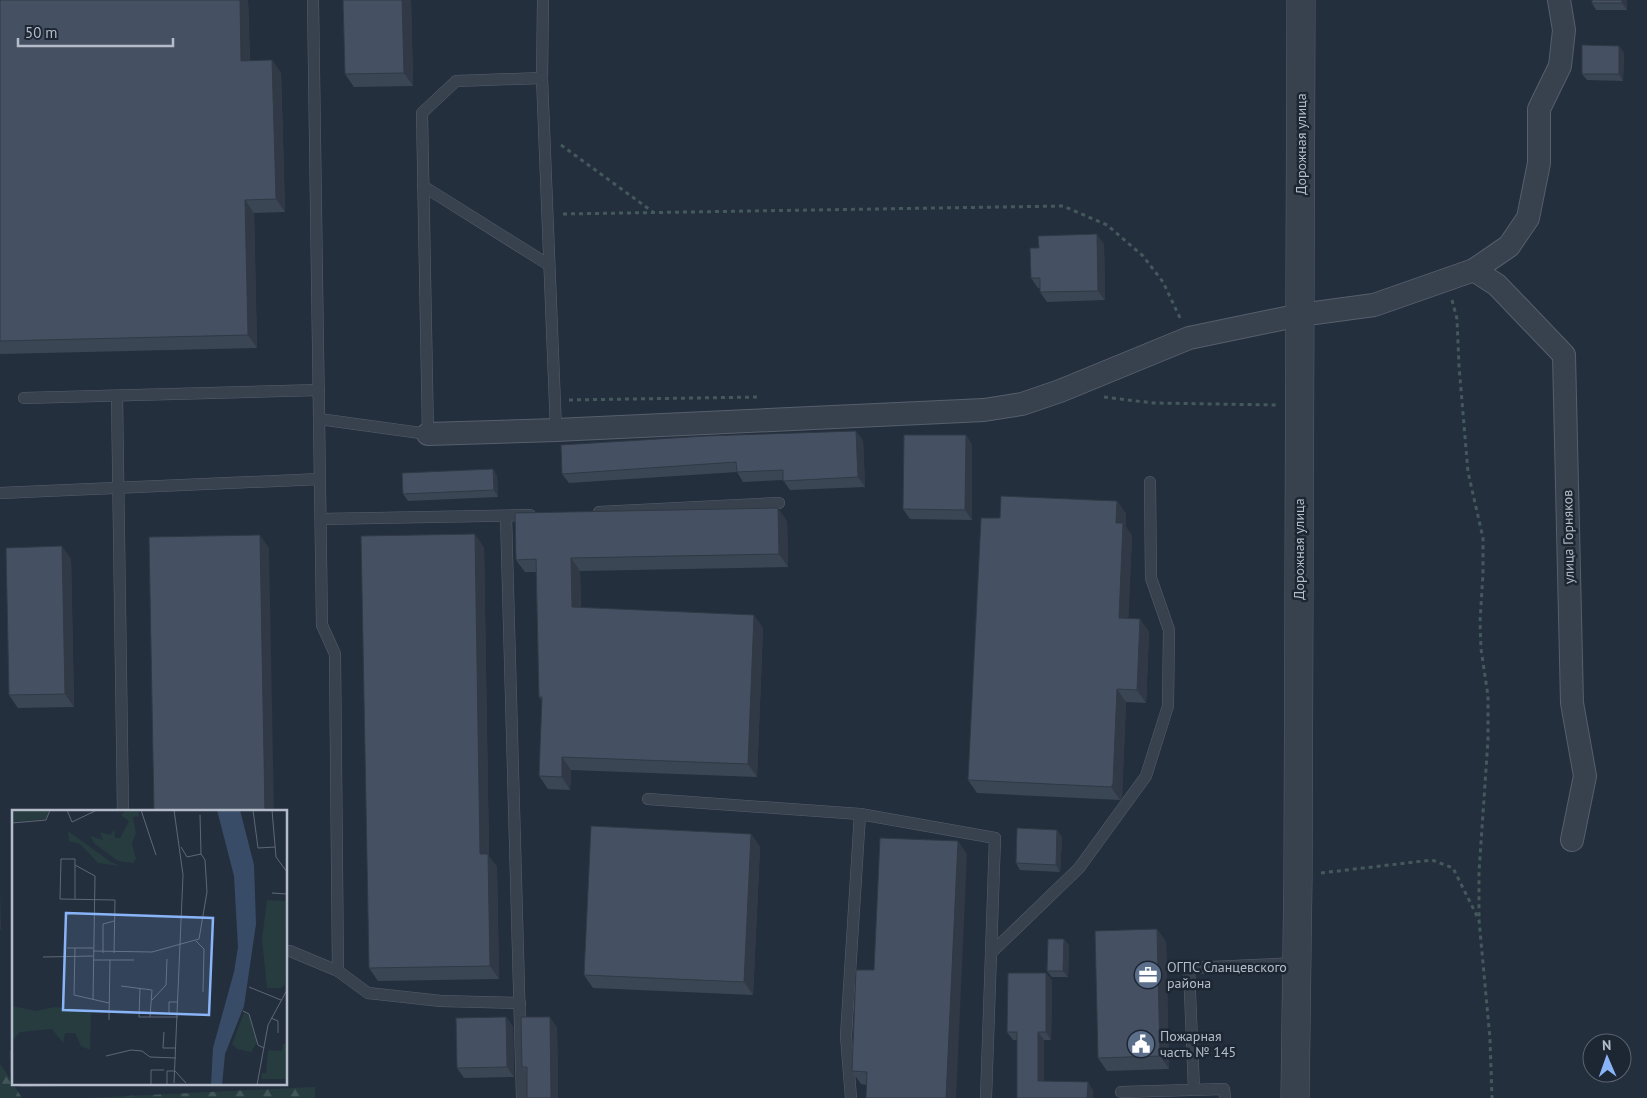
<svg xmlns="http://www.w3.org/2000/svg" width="1647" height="1098" font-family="'PT Sans',sans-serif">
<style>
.forest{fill:url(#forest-firs)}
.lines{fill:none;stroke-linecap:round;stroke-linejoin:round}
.service-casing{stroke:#565f6c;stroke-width:12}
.minor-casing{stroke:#565f6c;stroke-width:24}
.tertiary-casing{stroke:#565f6c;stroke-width:29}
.path{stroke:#44595c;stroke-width:3;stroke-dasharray:4 4;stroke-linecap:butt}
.service{stroke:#38414e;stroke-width:11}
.minor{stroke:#38414e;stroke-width:22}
.tertiary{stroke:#38414e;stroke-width:28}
.wall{fill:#3b4654}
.shaded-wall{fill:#303945}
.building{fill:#455162;stroke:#303945}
.labels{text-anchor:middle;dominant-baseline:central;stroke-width:5;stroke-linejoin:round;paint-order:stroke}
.street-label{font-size:14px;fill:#b4bcc9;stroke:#1d2633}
.poi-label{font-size:14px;fill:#b4bcc9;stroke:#1d2633;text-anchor:start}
.inset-road{fill:none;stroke:#5e6776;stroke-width:1}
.view{fill:#8ab4f8;fill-opacity:0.15;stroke:#8ab4f8;stroke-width:2.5}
.inset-edge{fill:none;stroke:#b4bcc9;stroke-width:2.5}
</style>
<defs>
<pattern id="forest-firs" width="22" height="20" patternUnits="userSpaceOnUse" patternTransform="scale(1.25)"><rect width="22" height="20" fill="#263c3f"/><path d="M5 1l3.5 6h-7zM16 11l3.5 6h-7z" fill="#435659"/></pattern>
</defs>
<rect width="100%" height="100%" fill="#242f3e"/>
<g class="forest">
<polygon points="0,1065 1,1065 22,1098 0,1098"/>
<polygon points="315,1087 315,1098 87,1098"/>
</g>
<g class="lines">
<defs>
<g id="service">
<polyline points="313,0 322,625 335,654 338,971"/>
<polyline points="543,0 542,78 556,430"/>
<polyline points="423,186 549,265"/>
<polyline points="117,396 123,812"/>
<polyline points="24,398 319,390"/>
<polyline points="319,419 428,434 422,113 456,81 542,78"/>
<polyline points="0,493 320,479"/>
<polyline points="599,512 779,503"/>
<polyline points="506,516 522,1098"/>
<polyline points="321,519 530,515"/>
<polyline points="648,799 860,814 995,838 986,1098"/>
<polyline points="286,951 290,951 338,971 368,993 441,1001 520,1003"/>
<polyline points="991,953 1079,868 1146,776 1168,706 1169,630 1151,578 1150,482"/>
<polyline points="1194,1090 1189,968 1297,963"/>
<polyline points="1121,1092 1224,1089 1225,1098"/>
<polyline points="851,1098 846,1036 860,814"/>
</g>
<g id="minor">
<polyline points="1474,270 1497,285 1564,355 1572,703 1585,776 1572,840"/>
<polyline points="428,434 556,430 984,410 1022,404 1060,391 1189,338 1300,315 1374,305 1474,270 1509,246 1528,218 1539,163 1539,109 1560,66 1564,30 1559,0"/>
</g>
<polyline id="tertiary" points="1295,1098 1298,876 1301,0"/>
</defs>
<use href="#service" class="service-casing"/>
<use href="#minor" class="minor-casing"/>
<use href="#tertiary" class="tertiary-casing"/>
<g class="path">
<polyline points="561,145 653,212"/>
<polyline points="563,214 1063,206 1107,225 1143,256 1163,282 1181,320"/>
<polyline points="1452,300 1457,319 1459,366 1468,472 1483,538 1483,573 1480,622 1481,649 1488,696 1488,740 1479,872 1479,920"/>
<polyline points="1104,397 1153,403 1277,405"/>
<polyline points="569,400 758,397"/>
<polyline points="1321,873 1432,860 1453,868 1479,920 1490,1039 1492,1098"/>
</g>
<use href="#service" class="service"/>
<use href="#minor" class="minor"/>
<use href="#tertiary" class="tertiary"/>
</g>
<g class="wall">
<polygon points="0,0 248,0 250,61 272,60 281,73 285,212 254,213 257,348 0,354"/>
<polygon points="343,0 411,0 413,86 354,87 345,74"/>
<polygon points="1592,0 1627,0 1627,10 1596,10 1592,3"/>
<polygon points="1619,46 1624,53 1623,81 1587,80 1582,74"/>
<polygon points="1104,244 1105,300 1047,302 1040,292 1040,288 1038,288 1031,278 1039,248"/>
<polygon points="966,435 972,445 972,520 910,519 903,509"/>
<polygon points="863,440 865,487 790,490 783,480 743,482 737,472 569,483 562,474"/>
<polygon points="493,469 497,476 498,497 408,501 403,494"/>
<polygon points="1117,501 1126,514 1126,527 1132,536 1128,618 1140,619 1149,632 1146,703 1126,702 1122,797 1120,800 977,793 968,780 1000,518"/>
<polygon points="787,521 788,567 580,571 581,608 763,628 757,777 571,770 570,790 548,789 539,776 542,701 539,697 536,572 525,572 516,560"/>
<polygon points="484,547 489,856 497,867 499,979 378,981 369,968"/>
<polygon points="71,559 74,707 18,708 9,695"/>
<polygon points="751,834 760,847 753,995 593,988 584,975"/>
<polygon points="1062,837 1060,872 1020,870 1016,863"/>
<polygon points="967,854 867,1085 861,1084 852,1071 874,970"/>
<polygon points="1157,929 1166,942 1169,1069 1107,1071 1098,1058"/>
<polygon points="1069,945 1068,977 1052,977 1047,971"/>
<polygon points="1046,973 1052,981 1051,1040 1044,1040 1044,1081 1088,1082 1093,1091 1093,1098 1017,1098 1017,1040 1013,1040 1007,1032"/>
<polygon points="506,1017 513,1027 514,1077 464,1078 457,1068"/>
<polygon points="557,1027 558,1098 527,1098 527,1074 522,1067"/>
<polygon points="18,1084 159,1084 20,1087"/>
</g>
<g class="shaded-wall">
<polygon points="240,0 248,0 250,74 241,61"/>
<polygon points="402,0 411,0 413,86 404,73"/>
<polygon points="1622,0 1627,0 1627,10 1622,3"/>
<polygon points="1619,46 1624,53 1623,81 1619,74"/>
<polygon points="272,60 281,73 285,212 276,199"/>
<polygon points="245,200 254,213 257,348 248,335"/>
<polygon points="1097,234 1104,244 1105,300 1098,291"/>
<polygon points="856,431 863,440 865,487 858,477"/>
<polygon points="966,435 972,445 972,520 965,510"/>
<polygon points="493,469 497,476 498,497 494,490"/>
<polygon points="1117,501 1126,514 1126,527 1132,536 1128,631 1119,618 1116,523"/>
<polygon points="778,508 787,521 788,567 779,554"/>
<polygon points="475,534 484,547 489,856 497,867 499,979 490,966 480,854"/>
<polygon points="260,535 269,548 274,812 265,812"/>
<polygon points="62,546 71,559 74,707 65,694"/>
<polygon points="571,558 580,571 581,620 572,607"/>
<polygon points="754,615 763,628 757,777 748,764"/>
<polygon points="1140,619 1149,632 1146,703 1137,690"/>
<polygon points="1117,689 1126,702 1122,797 1120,800 1111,787"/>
<polygon points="562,757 571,770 570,790 562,777"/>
<polygon points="1057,830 1062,837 1060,872 1056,865"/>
<polygon points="751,834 760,847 753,995 744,982"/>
<polygon points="958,841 967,854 956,1098 946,1098"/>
<polygon points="0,894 1,930 0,929"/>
<polygon points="1157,929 1166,942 1169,1069 1160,1056"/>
<polygon points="1064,939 1069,945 1068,977 1063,971"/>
<polygon points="1046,973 1052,981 1051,1040 1046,1032"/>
<polygon points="506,1017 513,1027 514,1077 507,1067"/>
<polygon points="550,1017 557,1027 558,1098 551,1098"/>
<polygon points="1038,1032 1044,1040 1044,1089 1038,1081"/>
<polygon points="1088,1082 1093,1091 1093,1098 1087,1098"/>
</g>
<g class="building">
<polygon points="0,0 240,0 241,61 272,60 276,199 245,200 248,335 0,341"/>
<polygon points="343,0 402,0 404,73 345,74"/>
<rect x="1592" y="0" width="30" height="3"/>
<polygon points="1582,45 1619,46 1619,74 1582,74"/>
<polygon points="1097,234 1098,291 1040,292 1040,278 1031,278 1030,248 1039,248 1038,236"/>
<polygon points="856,431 858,477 783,481 783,470 737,472 736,462 562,474 561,445 706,436"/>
<polygon points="904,435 966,435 965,510 903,509"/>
<polygon points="493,469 494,490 403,494 402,473"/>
<polygon points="1001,496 1117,501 1116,523 1123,523 1119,618 1140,619 1137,690 1117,689 1113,784 1111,787 968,780 981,518 1000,518"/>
<polygon points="778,508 779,554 571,558 572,607 754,615 748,764 562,757 562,777 539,776 542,697 539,697 536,559 516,560 515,513"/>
<polygon points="475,534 480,854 488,854 490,966 369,968 361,536"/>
<polygon points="260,535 265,812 154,812 149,537"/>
<polygon points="62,546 65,694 9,695 6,548"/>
<polygon points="591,826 751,834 744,982 584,975"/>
<polygon points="1017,828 1057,830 1056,865 1016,863"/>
<polygon points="880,838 958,841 946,1098 866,1098 867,1072 852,1071 856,970 874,970"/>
<polygon points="1157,929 1160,1056 1098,1058 1095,931"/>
<polygon points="1048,939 1064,939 1063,971 1047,971"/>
<polygon points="1008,973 1046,973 1046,1032 1038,1032 1038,1081 1088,1082 1087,1098 1017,1098 1017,1032 1007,1032"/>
<polygon points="506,1017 507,1067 457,1068 456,1018"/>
<polygon points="521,1017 550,1017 551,1098 527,1098 527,1067 522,1067"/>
<polygon points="10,1051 14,1051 14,1074 11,1075"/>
</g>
<defs>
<symbol id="office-disc" viewBox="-11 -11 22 22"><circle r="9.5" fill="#5c6f8a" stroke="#1d2633"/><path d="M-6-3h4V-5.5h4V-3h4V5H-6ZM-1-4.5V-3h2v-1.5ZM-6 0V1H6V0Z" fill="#fff"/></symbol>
<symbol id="civic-disc" viewBox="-11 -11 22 22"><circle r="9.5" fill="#5c6f8a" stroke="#1d2633"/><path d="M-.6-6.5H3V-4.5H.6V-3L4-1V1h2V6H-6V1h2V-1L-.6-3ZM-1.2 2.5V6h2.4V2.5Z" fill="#fff"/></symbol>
</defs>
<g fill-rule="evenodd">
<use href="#office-disc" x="1132" y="959" width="32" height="32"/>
<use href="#civic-disc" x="1125" y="1028" width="32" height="32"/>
</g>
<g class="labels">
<g class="street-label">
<text transform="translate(1301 144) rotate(-90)">Дорожная улица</text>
<text transform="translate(1568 537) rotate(-91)">улица Горняков</text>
<text transform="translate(1299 549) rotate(-90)">Дорожная улица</text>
</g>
<g class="poi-label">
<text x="1167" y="967">ОГПС Сланцевского<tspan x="1167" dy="16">района</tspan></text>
<text x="1160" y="1036">Пожарная<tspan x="1160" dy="16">часть № 145</tspan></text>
</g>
</g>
<g transform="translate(12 810)">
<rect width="275" height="275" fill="#242f3e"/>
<path d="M0,0H37L34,9L0,12ZM114,0H126L127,6L121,7L124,23L120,33L124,49L121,53L106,51L83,34L78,26L91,30L88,22L98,25L102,20L103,28H108L117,11L109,5ZM56,21L99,52L108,56L86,53L68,34L57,31ZM0,196L24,201L42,197L79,200L78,240L69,236L63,223H53L51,233L40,219L8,222L0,231ZM271,234H275V269H249L250,263H254L256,240L270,241Z" fill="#263c3f"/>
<path d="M255,90L274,91L273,175L269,178H255L250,129ZM232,203L237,205L245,232L239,242L225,239L220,234Z" fill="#263c3f"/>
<path d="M205,0H228L242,55L244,114L232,196L213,244L210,275H199L201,238L222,162L226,137L222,66Z" fill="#394c67"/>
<path class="inset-road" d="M55,0L60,12L85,0M129,0L144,45M241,0L246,38L263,37M260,0L264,47L275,62M0,13L34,10L38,0M169,37L175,47L189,44L188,5M63,55L83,66L81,190M260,83L275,84M63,89V49H49L48,89L103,90L102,143M184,131L192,139L191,182M55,138H81M63,138L62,185L97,193M81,141L140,142L187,129L195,82L193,50L189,44M91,143V114L102,111M31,147L81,146M81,150H122M109,176L140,180L138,207M237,177L269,190M128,178L127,207H166M140,190L154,175L155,149M231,201L237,204L246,235L252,238M157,203V192H166M259,208L266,211V223M97,210L98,150M152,222L151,238H164M94,246L119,240L130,241L138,247L164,248M162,273L171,65L162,0M139,275V260H152M155,275V261H163L174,273M162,275H275M245,275L256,215L275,180"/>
<path class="view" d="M54,103L201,108L197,205L51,200Z"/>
<rect width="275" height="275" class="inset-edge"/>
</g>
<g transform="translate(1607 1058) rotate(358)"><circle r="24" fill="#1d2633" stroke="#59626f"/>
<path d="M0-4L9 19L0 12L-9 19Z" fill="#8ab4f8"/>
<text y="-8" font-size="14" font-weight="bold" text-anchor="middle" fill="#b4bcc9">N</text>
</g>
<path d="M18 38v8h155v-8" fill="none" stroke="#b4bcc9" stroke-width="2.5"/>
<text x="25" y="38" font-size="15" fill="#b4bcc9" stroke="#1d2633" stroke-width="4" paint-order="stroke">50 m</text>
</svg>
